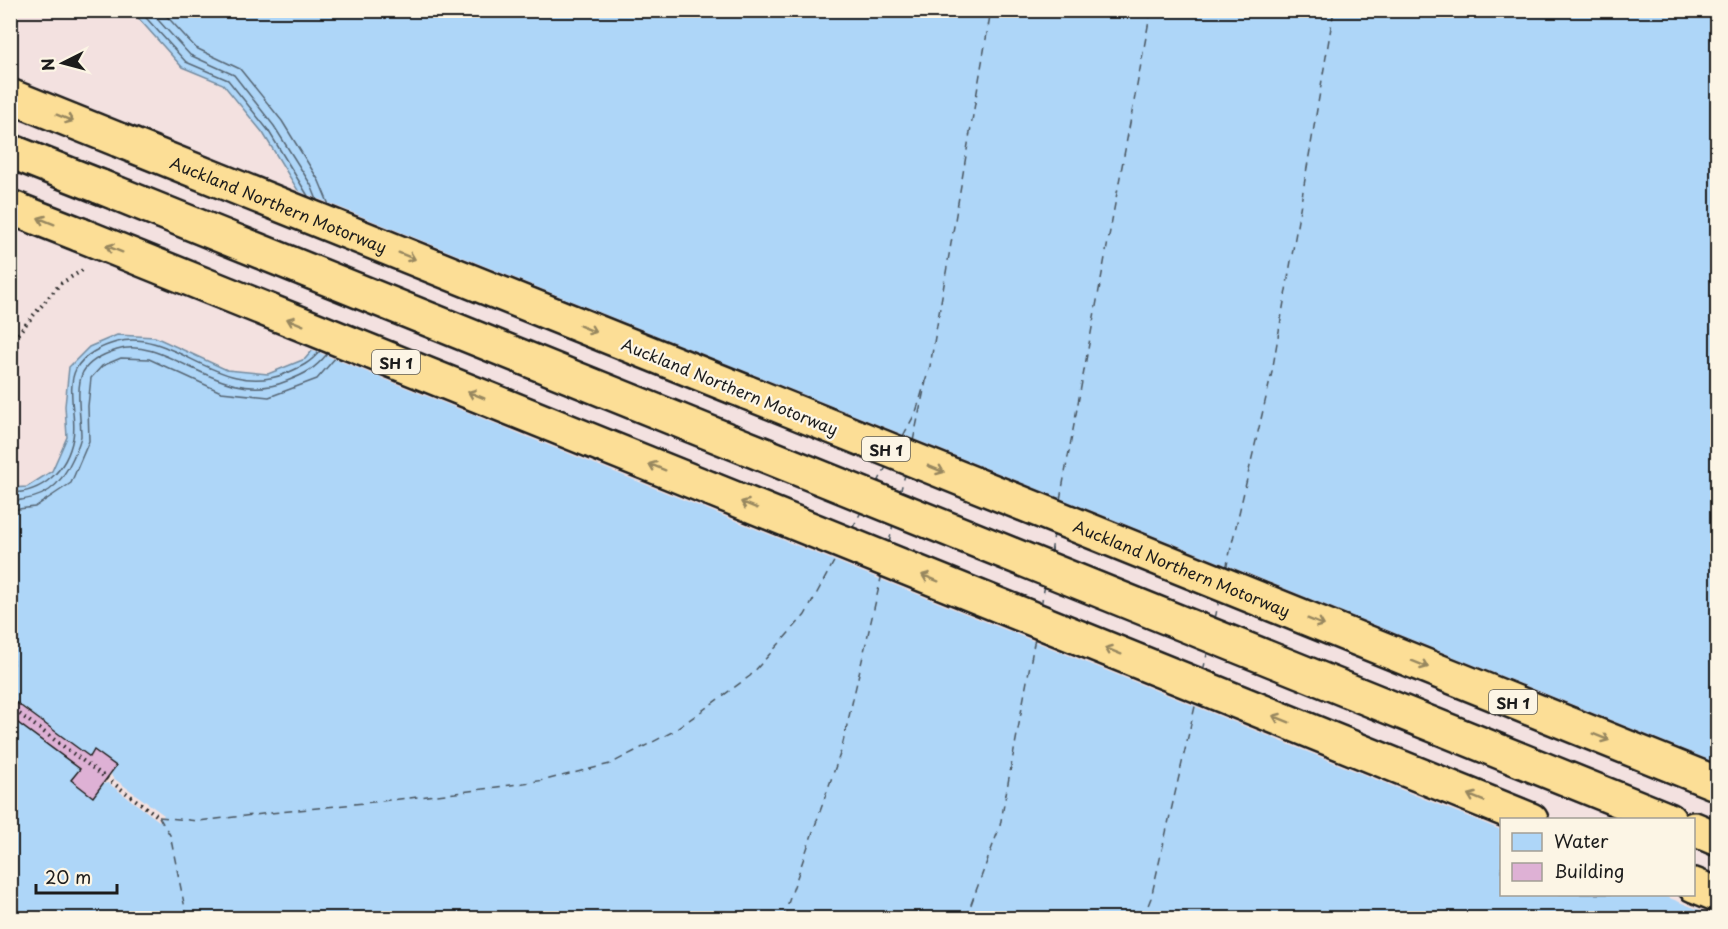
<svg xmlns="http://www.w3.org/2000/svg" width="1728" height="929" font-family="'Playpen Sans',sans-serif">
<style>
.water{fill:#aed6f8;stroke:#748ca0;stroke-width:1.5;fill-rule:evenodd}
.pier{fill:#f3e1e0}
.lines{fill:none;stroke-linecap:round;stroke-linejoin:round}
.shore{stroke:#566674;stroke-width:1.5}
.ferry{stroke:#48545e;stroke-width:1.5;stroke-dasharray:8 6;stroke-linecap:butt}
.building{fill:#deb1d5;stroke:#1c1c1c;stroke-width:1.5}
.highway-casing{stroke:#1c1c1c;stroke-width:38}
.path{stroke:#1c1c1c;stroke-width:4;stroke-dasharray:1.5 4.5;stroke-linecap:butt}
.highway{stroke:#fcde96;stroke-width:33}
.highway-bridge-casing{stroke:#1c1c1c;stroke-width:38;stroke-linecap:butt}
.highway-bridge{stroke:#fcde96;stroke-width:33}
.oneway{stroke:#97875f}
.labels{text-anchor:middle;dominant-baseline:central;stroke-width:4.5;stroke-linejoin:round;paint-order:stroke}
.shield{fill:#fcf5e5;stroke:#5f5d58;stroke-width:1.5}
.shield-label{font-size:15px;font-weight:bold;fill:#1c1c1c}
.street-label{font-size:16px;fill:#1c1c1c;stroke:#fcf5e5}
</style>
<rect width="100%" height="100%" fill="#f3e1e0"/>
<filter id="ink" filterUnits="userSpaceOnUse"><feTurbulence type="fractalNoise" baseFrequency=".0167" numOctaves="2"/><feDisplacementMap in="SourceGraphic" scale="12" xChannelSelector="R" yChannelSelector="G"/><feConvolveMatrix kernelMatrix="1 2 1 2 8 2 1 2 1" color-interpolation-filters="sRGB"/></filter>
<g filter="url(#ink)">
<path class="water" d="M132,11H1717V918H11L10,689L13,684L11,488L27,487L52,471L67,437L65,406L69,367L89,347L117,335L155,337L227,370L268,374L305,359L323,338L329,296L323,253L299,192L263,133L223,84L182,67ZM1502,820H1694V894H1502Z"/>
<g class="pier">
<polygon points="294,189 1717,763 1717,917 1662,895 1694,894 1694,820 1502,820 1501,830 310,349 321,336 326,296 320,254"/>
<polygon points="11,698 89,757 94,750 116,766 111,773 112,777 164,815 159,821 108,783 103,784 93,797 71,780 80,768 10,717"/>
</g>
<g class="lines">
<g class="shore">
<polyline points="139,10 186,62 228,80 268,130 308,196"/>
<polyline points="149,10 190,55 234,75 274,126 311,185 317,200"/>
<polyline points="161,10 196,48 240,69 282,121 319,181 329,205"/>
<path d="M10,493C43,493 67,470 73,438C77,419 66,388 76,369C83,355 102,346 117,342C173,327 220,401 287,373C301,367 310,363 320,351"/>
<path d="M10,501C44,500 60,487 73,458C76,451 80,443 81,436C81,419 75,387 83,372C90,360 104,354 117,350C167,334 221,409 287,381C305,374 315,369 327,354"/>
<polyline points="10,510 35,507 71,483 89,441 88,406 91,378 102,366 121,358 149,359 221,392 269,397 317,379 336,357"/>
</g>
<g class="ferry">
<polyline points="903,436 916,412 930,366 991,10"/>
<polyline points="913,441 926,381"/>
<polyline points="877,484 886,467"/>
<polyline points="900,493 905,475"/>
<polyline points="1060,500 1151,10"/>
<polyline points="852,529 861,512"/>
<polyline points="889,543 893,524"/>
<polyline points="1051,553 1054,534"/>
<polyline points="1226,569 1272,372 1334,10"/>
<polyline points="1041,606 1045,585"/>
<polyline points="1215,619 1219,600"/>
<polyline points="1203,671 1208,650"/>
<polyline points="159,817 198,821 455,793 545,780 610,764 674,731 750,676 805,615 837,556"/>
<polyline points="159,817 170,835 187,918"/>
<polyline points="783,918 841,751 882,574"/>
<polyline points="966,918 1000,826 1035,638"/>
<polyline points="1143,918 1151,898 1196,702"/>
</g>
</g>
<polygon class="building" points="10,698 90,757 94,750 116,766 93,797 71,780 80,769 10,717"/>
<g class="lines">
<defs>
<g id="highway">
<polyline points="10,96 119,140"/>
<polyline points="10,151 101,187"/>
<polyline points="10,207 81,235"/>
<path id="s1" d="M746,392L1718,784"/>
<polyline points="730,441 1669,820"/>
<polyline points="711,489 1531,820"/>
<polyline points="1694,829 1718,839"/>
<polyline points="1694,885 1718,895"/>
</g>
</defs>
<use href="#highway" class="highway-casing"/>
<g class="path">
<polyline points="10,343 60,284 86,268"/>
<polyline points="10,614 10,617"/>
<polyline points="10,707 159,817"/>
</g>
<use href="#highway" class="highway"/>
<defs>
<g id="highway-bridge">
<path id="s2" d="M119,140L746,392"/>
<polyline points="101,187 730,441"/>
<polyline points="81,235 711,489"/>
</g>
</defs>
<use href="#highway-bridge" class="highway-bridge-casing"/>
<use href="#highway-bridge" class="highway-bridge"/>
</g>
<defs><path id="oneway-shaft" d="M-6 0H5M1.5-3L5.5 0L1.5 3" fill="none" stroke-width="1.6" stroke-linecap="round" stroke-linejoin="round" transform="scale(1.5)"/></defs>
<g class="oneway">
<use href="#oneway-shaft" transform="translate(65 118) rotate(22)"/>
<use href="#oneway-shaft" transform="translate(46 221) rotate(-158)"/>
<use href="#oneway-shaft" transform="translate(114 249) rotate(-158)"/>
<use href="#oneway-shaft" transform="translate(407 256) rotate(22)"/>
<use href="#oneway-shaft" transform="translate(295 322) rotate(-158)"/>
<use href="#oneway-shaft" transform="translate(588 329) rotate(22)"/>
<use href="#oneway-shaft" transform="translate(476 395) rotate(-158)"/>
<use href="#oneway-shaft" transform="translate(657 467) rotate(-158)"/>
<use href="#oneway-shaft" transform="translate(936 469) rotate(22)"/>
<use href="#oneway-shaft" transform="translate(749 505) rotate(-158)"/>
<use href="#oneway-shaft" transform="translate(930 578) rotate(-158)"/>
<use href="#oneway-shaft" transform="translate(1316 622) rotate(22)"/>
<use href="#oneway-shaft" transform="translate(1113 651) rotate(-158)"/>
<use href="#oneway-shaft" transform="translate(1420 664) rotate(22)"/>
<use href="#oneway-shaft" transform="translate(1281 719) rotate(-158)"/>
<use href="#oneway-shaft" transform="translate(1601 737) rotate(22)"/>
<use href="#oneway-shaft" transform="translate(1476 798) rotate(-158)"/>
</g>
</g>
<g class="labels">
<g class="shield">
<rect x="372" y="350" width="48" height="24" rx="4.5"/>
<rect x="862" y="437" width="48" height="24" rx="4.5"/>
<rect x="1489" y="690" width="48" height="24" rx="4.5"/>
</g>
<g class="shield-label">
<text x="396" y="362">SH 1</text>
<text x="886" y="449">SH 1</text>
<text x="1513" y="702">SH 1</text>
</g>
<g class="street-label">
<text stroke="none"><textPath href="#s2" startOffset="172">Auckland Northern Motorway</textPath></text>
<text transform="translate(730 386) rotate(22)">Auckland Northern Motorway</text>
<text stroke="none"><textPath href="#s1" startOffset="470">Auckland Northern Motorway</textPath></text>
</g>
</g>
<rect width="1728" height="929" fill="none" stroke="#fcf5e5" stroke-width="36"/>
<rect x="18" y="18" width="1692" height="893" fill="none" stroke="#1c1c1c" stroke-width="2" filter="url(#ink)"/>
<rect x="1500" y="818" width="195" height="78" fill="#fcf5e5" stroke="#a29e95" stroke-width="1.5"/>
<rect x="1512" y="833" width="30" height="18" fill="#aed6f8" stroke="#a29e95" stroke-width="1.5"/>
<text x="1554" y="848" font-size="18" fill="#1c1c1c">Water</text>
<rect x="1512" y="863" width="30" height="18" fill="#deb1d5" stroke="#a29e95" stroke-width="1.5"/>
<text x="1554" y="878" font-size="18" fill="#1c1c1c">Building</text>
<g transform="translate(63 63) rotate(264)" stroke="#fcf5e5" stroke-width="4.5" paint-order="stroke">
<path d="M0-4.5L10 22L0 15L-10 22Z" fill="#1c1c1c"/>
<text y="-9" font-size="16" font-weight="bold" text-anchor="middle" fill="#1c1c1c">N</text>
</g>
<path d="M36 884v9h81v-9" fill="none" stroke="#1c1c1c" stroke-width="3"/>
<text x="45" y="884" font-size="18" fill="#1c1c1c" stroke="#fcf5e5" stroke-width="4.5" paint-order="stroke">20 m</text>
</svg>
